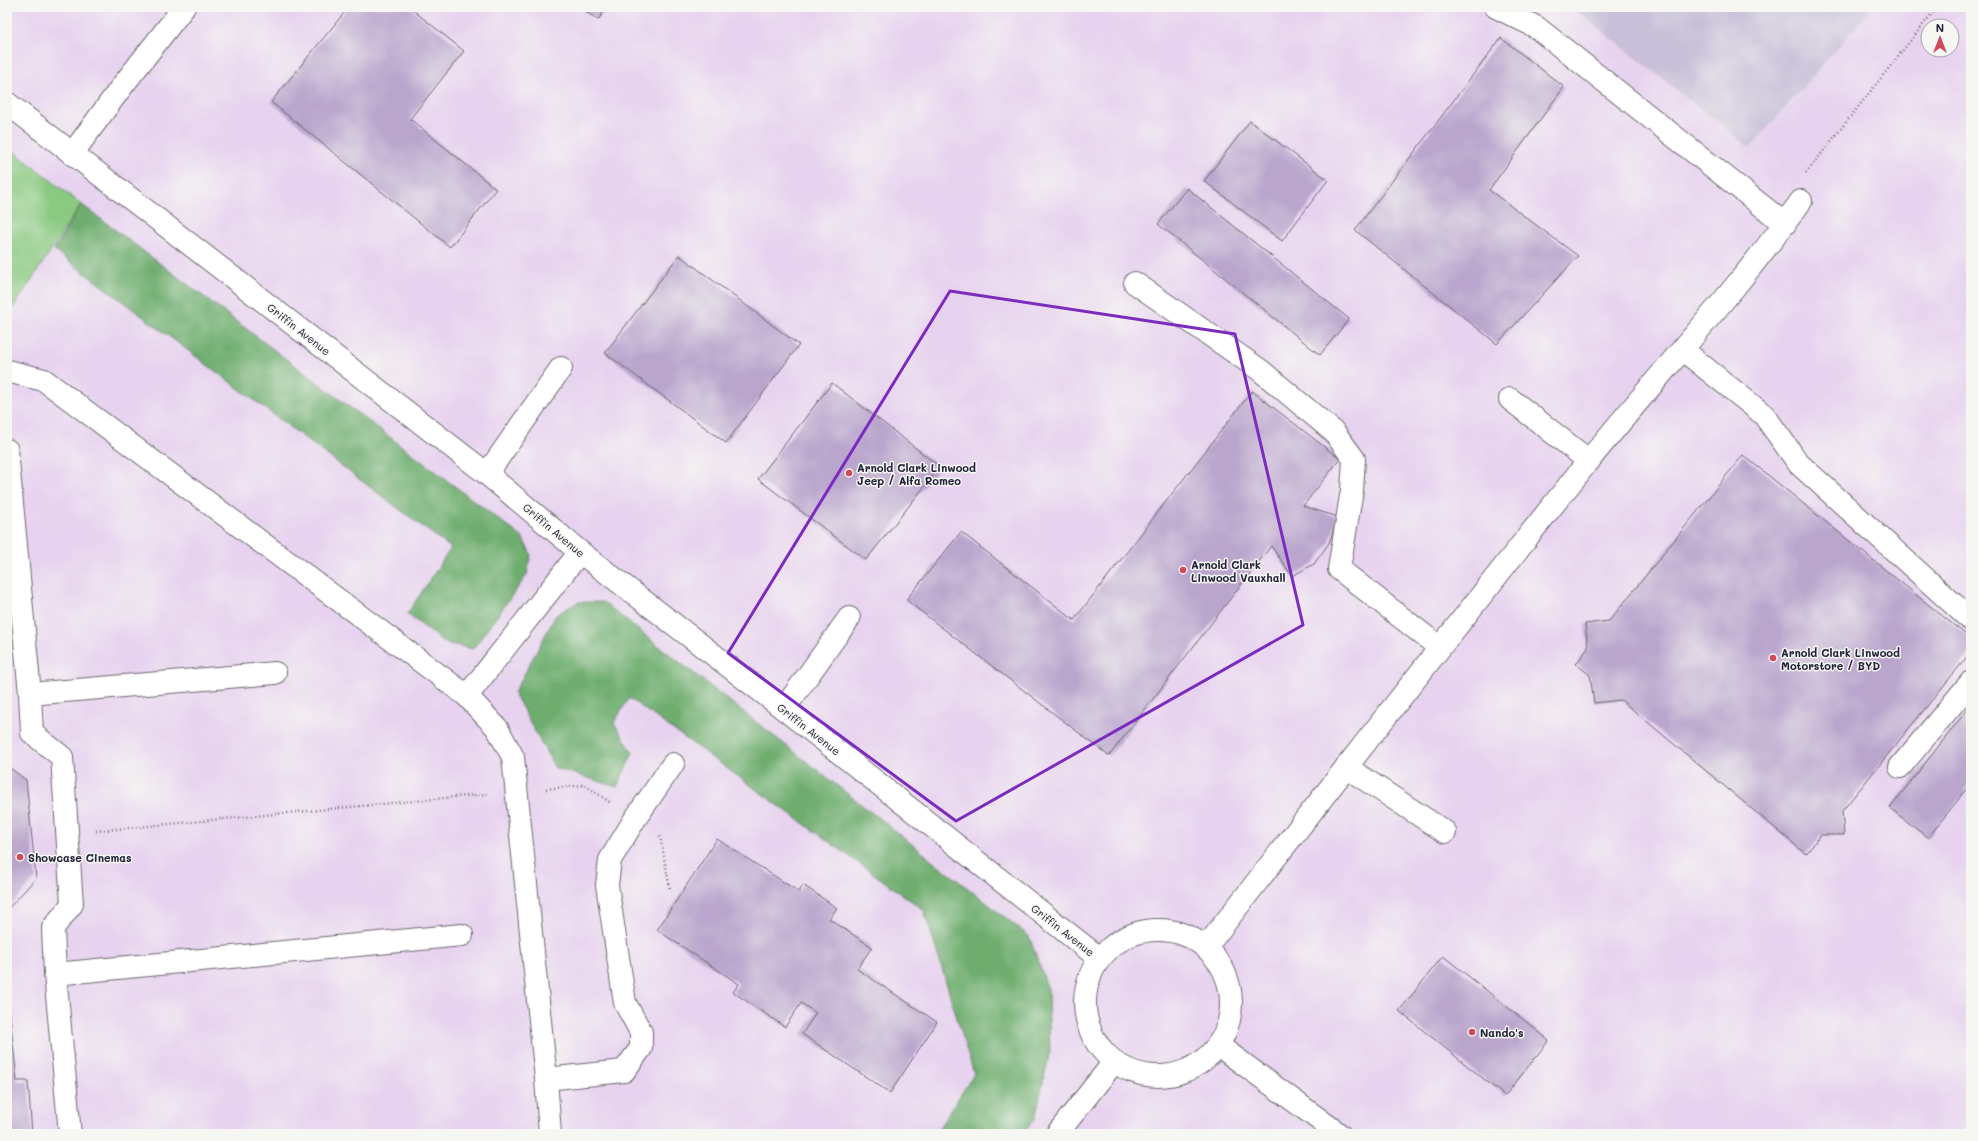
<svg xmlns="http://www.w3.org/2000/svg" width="1978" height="1141" font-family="Mali,sans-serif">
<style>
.built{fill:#e7d2ef;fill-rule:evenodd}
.industrial{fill:#c8bfd8}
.green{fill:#89c980;stroke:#56765e}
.forest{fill:#6ead6e;stroke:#486854}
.building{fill:#baa5cd}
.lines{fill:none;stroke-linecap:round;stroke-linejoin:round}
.minor-casing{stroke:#6c6670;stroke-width:24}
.path{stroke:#6c6670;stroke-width:2.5;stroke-dasharray:1 3;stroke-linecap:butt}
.minor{stroke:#fff;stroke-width:22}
.marked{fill:none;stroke:#7b2cbf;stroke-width:3;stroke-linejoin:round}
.poi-dot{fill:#d1495b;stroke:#f6f6f2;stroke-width:1.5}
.labels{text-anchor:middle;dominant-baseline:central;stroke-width:3;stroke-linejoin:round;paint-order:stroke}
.street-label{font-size:11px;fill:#22223b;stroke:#f6f6f2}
.poi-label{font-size:11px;font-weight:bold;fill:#22223b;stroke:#f6f6f2;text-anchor:start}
</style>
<rect width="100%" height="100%" fill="#f6f6f2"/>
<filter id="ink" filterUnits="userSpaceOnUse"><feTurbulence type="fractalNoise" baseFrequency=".025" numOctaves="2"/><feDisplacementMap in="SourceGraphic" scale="8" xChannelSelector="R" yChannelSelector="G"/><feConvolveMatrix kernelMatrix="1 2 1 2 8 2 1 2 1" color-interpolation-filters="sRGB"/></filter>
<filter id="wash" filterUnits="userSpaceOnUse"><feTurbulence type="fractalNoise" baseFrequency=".012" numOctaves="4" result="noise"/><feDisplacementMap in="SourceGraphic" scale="16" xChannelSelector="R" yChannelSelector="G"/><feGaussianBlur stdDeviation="0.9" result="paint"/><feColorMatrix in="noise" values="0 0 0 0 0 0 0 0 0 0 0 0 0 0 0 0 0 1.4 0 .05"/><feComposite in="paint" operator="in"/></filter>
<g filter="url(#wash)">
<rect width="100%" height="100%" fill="#f4e5d1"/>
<path class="built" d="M7,7H1572L1750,148L1873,7H1971V1134H7ZM1928,26H1952V50H1928Z"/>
<polygon class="industrial" points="1572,7 1873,7 1750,148"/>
<polygon class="green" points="7,146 81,204 10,313 7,313"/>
<g class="forest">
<polygon points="81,204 522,537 531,554 527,575 473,649 445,643 407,614 451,548 54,250"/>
<polygon points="578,602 603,602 1029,936 1048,989 1050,1051 1035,1119 1023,1134 935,1134 974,1074 924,910 629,698 614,723 633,753 617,787 555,768 514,693 556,615"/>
</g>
<g id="blocks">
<g class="building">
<polygon points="349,7 409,7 464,51 410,119 496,189 450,247 271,102"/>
<polygon points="579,7 607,7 598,20"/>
<polygon points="1501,38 1564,87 1489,190 1578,256 1497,344 1355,230"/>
<polygon points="1250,121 1328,180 1282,241 1204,181"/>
<polygon points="1187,188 1349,319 1320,355 1158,224"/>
<polygon points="679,255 799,345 726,443 605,353"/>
<polygon points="832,383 940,467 866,560 758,479"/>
<polygon points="1252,391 1340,459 1303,506 1338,517 1329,543 1314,564 1292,576 1271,546 1109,756 906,600 961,532 1074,620"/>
<polygon points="1743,455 1971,639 1971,652 1842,811 1844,835 1821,835 1806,854 1621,700 1594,703 1590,675 1576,664 1588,648 1585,624 1609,621"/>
<polygon points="1971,705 1971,783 1928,838 1890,808"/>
<polygon points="7,766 26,780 36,878 7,910"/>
<polygon points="717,839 799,892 803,885 837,908 829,919 872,947 857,969 937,1022 890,1093 802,1034 816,1013 801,1003 785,1027 733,992 739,984 657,930"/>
<polygon points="1443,956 1549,1040 1505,1096 1399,1011"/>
<polygon points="7,987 17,1081 28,1081 32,1134 7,1134"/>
</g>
</g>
</g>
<g filter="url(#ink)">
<use href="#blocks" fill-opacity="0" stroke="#6c6670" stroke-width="1"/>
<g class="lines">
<defs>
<g id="minor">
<polyline points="1496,7 1536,27 1785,224"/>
<polyline points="7,103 487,474 580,552 784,709 1099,958"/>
<polyline points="72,154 123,85 184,7"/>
<polyline points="1135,283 1260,370 1334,432 1354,459 1352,490 1339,569 1439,647"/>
<polyline points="1683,350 1764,415 1799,464 1971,620"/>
<polyline points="7,371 44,380 467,696 497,728 513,757 546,1079 550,1134"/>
<polyline points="1510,399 1589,461"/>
<polyline points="7,450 30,694 32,733 62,757 72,904 53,928 55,974 70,1134"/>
<polyline points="487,474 561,368"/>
<polyline points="30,694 275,673"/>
<polyline points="467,696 580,552"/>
<polyline points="784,709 849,618"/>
<polyline points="1346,767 1445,832"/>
<polyline points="1900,767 1971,682"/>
<circle cx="1158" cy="1003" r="73"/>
<path d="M1207,946C1332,785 1458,623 1586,464C1657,376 1735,293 1801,201"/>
<polyline points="55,974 462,935"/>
<polyline points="1219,1046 1339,1134"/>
<polyline points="546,1079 624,1071 641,1048 641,1032 625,1003 607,885 610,860 635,819 673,764"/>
<polyline points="1057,1134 1114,1062"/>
</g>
</defs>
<use href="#minor" class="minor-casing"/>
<g class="path">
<polyline points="1806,173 1937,7"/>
<polyline points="546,789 585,785 611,803"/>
<polyline points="96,831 487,794"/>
<polyline points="660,836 670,889"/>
</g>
<use href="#minor" class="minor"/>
</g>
</g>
<path class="marked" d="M950,291L1235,334L1303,625L956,821L728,653Z"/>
<g class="poi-dot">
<circle cx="849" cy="473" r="4"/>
<circle cx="1183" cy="570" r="4"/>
<circle cx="1773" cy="658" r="4"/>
<circle cx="20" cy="857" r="4"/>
<circle cx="1472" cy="1032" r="4"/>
</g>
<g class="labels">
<g class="street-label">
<text transform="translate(299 329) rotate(38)">Griffin Avenue</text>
<text transform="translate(554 530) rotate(40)">Griffin Avenue</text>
<text transform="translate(809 729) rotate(38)">Griffin Avenue</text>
<text transform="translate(1063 930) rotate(38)">Griffin Avenue</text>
</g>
<g class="poi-label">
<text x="857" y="467">Arnold Clark Linwood<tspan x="857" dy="13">Jeep / Alfa Romeo</tspan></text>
<text x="1191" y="564">Arnold Clark<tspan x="1191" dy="13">Linwood Vauxhall</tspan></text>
<text x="1781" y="652">Arnold Clark Linwood<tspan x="1781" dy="13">Motorstore / BYD</tspan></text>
<text x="28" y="857">Showcase Cinemas</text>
<text x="1480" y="1032">Nando's</text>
</g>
</g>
<rect width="1978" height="1141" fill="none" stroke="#f6f6f2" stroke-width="24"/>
<g transform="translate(1940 38)"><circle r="19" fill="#f6f6f2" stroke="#a1a1a9"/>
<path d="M0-3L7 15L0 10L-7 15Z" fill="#d1495b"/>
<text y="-6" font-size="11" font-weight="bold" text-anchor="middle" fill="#22223b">N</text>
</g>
</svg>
